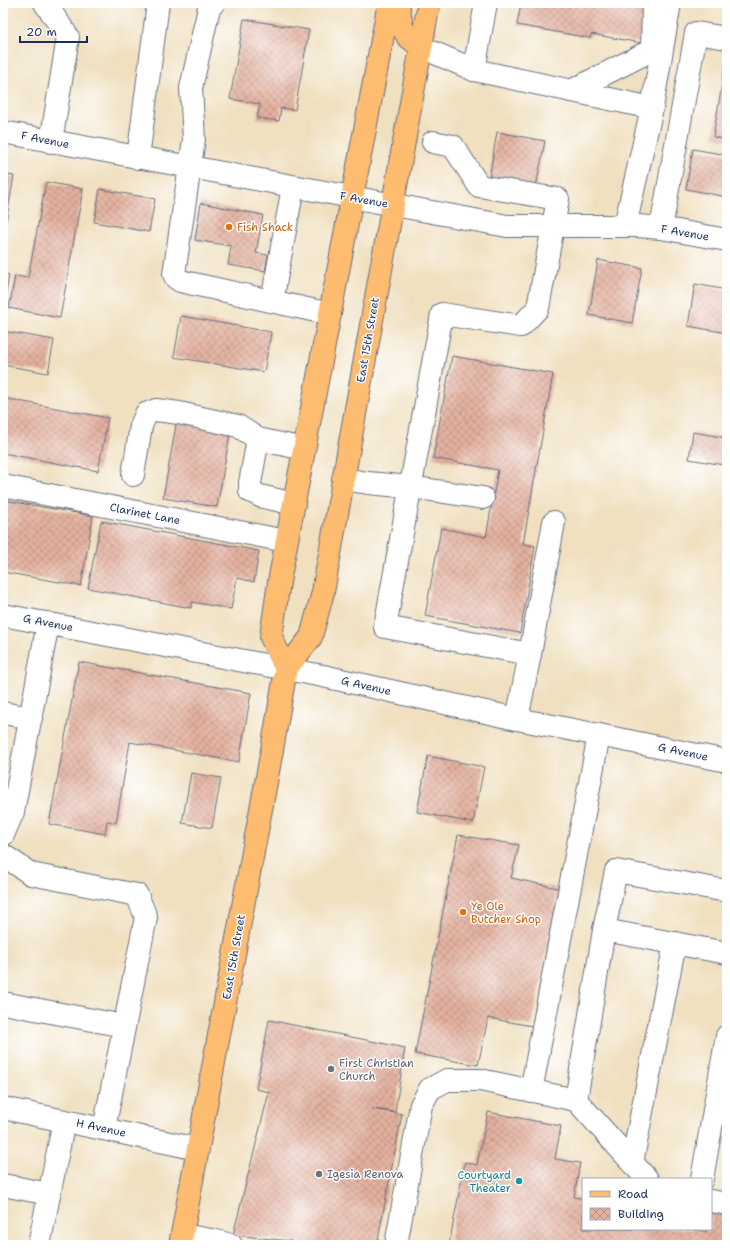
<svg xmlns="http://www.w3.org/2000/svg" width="730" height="1248" font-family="'Shantell Sans',sans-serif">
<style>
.building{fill:url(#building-cross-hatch)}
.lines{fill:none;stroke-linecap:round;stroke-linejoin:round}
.minor-casing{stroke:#666d80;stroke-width:24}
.major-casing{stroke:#666d80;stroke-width:24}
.minor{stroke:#fff;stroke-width:22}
.major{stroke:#fdbc70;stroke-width:22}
.food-dot{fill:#e8710a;stroke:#fff;stroke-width:1.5}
.worship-dot{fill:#6b7280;stroke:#fff;stroke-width:1.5}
.culture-dot{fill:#0f9aa8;stroke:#fff;stroke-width:1.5}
.labels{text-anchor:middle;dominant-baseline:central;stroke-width:3;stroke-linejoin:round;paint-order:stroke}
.street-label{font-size:11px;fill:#1b2f5e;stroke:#fff}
.food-label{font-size:11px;fill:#c56008;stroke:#fff;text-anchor:start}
.worship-label{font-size:11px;fill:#5b616d;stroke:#fff;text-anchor:start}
.culture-label{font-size:11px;fill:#0d838f;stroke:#fff;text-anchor:end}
</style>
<defs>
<pattern id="building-cross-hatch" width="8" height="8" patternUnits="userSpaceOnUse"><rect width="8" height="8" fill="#e4b19e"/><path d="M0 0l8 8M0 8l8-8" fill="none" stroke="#b89084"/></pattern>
</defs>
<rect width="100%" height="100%" fill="#fff"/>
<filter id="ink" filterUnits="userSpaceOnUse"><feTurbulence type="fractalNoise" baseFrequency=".025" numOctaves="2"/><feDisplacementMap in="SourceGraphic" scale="8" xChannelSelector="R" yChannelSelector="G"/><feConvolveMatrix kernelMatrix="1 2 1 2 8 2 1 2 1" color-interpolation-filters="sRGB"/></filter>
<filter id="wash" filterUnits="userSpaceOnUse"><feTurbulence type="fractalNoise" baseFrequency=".012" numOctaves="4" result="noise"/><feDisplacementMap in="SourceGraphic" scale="16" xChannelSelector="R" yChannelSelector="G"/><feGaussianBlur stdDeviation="0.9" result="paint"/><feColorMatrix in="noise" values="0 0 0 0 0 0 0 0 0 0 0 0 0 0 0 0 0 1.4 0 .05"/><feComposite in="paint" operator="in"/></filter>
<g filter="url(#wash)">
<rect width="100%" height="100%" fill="#f0e0c0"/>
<g id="blocks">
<g class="building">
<polygon points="521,3 644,3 648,4 641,43 591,34 590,38 517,25"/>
<polygon points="244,19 309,30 295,110 281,108 279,121 257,118 260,104 230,99"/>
<polygon points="726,61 727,61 727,140 713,137"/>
<polygon points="497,132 545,141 536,187 489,179"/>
<polygon points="693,149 727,155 727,197 686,189"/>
<polygon points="3,174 14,176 4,233 3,233"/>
<polygon points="46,182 83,189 60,318 9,308 15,276 28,278"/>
<polygon points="100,189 155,199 149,232 94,222"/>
<polygon points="201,203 263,215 256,253 268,255 265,271 228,265 231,246 195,240"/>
<polygon points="598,260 642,268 632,323 589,315"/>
<polygon points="3,273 9,275 4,306 3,306"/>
<polygon points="695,284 727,290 727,333 688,326"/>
<polygon points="181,316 271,332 264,372 174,357"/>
<polygon points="3,331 54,340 48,373 3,365"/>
<polygon points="452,356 553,374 523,544 535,546 520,633 425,616 441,528 486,537 498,470 433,458"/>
<polygon points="3,398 108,418 98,471 3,453"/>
<polygon points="177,419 231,428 217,507 163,498"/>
<polygon points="693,432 727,438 727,448 724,465 689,459"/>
<polygon points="3,500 93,516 81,586 3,572"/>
<polygon points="101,521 259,551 254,582 237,578 231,609 192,602 191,608 88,588"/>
<polygon points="79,662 251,693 239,762 130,742 116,823 107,821 105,834 49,824"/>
<polygon points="428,756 484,767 473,823 417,812"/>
<polygon points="191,773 221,778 212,828 182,823"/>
<polygon points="458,835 519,845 511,878 558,888 532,1026 488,1018 478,1065 415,1054"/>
<polygon points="269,1020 405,1048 395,1112 372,1109 402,1114 377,1245 290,1245 291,1241 233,1235 269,1092 256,1089"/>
<polygon points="488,1112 561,1126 555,1159 580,1163 574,1197 583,1199 583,1229 693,1229 707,1232 707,1229 711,1229 711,1208 727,1211 727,1245 449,1245 465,1162 477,1165"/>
</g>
</g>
</g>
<g filter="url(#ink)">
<use href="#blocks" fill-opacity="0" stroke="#666d80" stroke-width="1"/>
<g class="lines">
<defs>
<g id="minor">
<polyline points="45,3 68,37 51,142"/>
<polyline points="214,3 209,8 191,88 194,139 174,274 176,278 180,281 330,314"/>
<polyline points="421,47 474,70 652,108"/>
<polyline points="474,70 486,3"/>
<polyline points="571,91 652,50 653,3"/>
<polyline points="3,132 507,226 638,226 661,228 727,240"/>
<polyline points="433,142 453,146 479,186 558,199 538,308 521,326 442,314 385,627 530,654 554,522"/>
<polyline points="138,158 158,3"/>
<polyline points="625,226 652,108 670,3"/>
<polyline points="661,228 696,33 727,38"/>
<polyline points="272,301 293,187"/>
<polyline points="258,439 250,483 250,491 260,496 294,504"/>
<polyline points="133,475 141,426 146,414 156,410 179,413 238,426 258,439 304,449"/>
<polyline points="343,479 368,483 411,487 483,498"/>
<polyline points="3,486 286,541"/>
<polyline points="3,615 323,676 517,719 599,735 727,761"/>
<polyline points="3,713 31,718"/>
<polyline points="517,719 530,654"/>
<polyline points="3,835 13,812 48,623"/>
<polyline points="3,855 31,874 137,895 146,917 104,1129"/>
<polyline points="604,930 616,871 727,891"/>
<polyline points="3,1003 124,1026"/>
<polyline points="531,1091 599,735"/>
<polyline points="3,1108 198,1149"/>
<polyline points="632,1163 675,943"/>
<polyline points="647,1179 576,1100 604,930 727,953"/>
<polyline points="702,1179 727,1036"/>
<polyline points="3,1185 49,1194"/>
<polyline points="711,1201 727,1204"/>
<polyline points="182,1235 212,1240 231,1245"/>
<polyline points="39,1245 64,1121"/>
<polyline points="396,1245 421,1105 430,1089 447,1080 480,1080 576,1100"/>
</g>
<g id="major">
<polyline points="398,3 402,27 408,37 421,47"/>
<polyline points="286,669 271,637 279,582 389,3"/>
<polyline points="180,1245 272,750 286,669 311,637 323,592 429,3"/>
</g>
</defs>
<use href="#minor" class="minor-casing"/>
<use href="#major" class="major-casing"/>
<use href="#minor" class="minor"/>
<use href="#major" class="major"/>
</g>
</g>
<g class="food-dot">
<circle cx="229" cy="227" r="4"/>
<circle cx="463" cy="912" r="4"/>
</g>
<g class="worship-dot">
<circle cx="331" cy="1069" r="4"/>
<circle cx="319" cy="1174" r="4"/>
</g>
<circle class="culture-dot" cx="519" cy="1181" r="4"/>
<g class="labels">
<g class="street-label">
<text transform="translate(45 140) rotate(11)">F Avenue</text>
<text transform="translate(364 200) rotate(10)">F Avenue</text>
<text transform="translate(685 233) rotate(10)">F Avenue</text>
<text transform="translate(368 340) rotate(-80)">East 15th Street</text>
<text transform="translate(145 514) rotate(11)">Clarinet Lane</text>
<text transform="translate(48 623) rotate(11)">G Avenue</text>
<text transform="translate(366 686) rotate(13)">G Avenue</text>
<text transform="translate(683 752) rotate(12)">G Avenue</text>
<text transform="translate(234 957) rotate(-80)">East 15th Street</text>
<text transform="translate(101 1128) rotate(12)">H Avenue</text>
</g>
<g class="food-label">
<text x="237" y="227">Fish Shack</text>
<text x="471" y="906">Ye Ole<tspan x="471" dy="13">Butcher Shop</tspan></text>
</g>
<g class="worship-label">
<text x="339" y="1063">First Christian<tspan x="339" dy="13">Church</tspan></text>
<text x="327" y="1174">Igesia Renova</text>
</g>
<g class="culture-label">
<text x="511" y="1175">Courtyard<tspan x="511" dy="13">Theater</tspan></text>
</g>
</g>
<rect width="730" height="1248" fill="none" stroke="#fff" stroke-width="16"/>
<rect x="582" y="1178" width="130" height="52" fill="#ffffff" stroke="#a4acbf"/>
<rect x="590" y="1191" width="20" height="6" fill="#fdbc70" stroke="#a4acbf"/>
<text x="618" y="1198" font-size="12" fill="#1b2f5e">Road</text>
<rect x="590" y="1208" width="20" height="12" fill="url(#building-cross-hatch)" stroke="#a4acbf"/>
<text x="618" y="1218" font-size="12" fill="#1b2f5e">Building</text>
<path d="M20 36v6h67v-6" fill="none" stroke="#1b2f5e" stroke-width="2"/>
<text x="26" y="36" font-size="12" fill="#1b2f5e" stroke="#ffffff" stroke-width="3" paint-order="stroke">20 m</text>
</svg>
